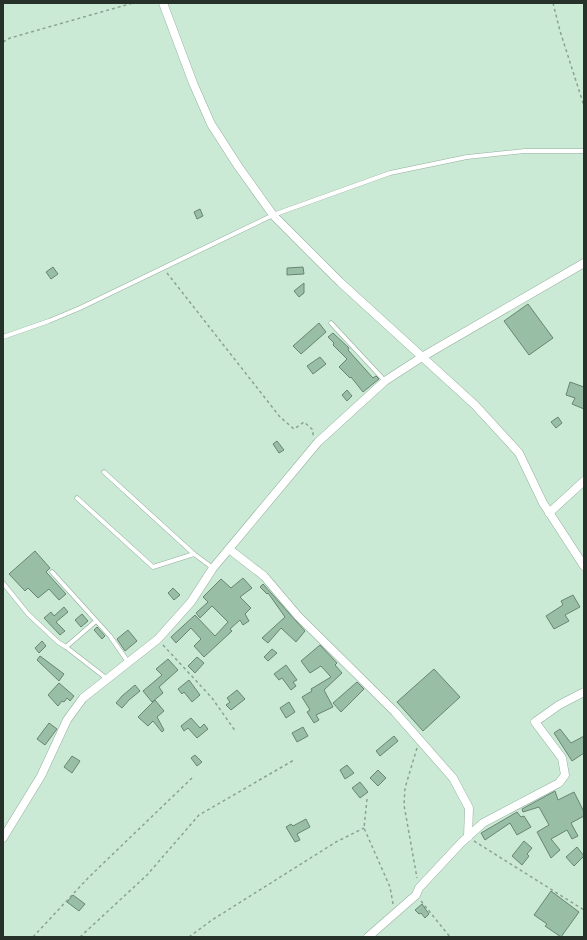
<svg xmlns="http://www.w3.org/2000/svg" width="587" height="940" font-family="Overpass,sans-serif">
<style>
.building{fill:#98bea5;stroke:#698572}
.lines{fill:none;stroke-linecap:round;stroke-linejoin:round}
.lane-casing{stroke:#93af9c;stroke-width:5}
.street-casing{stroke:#93af9c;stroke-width:9}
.path{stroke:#8aa292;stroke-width:1.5;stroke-dasharray:3 3;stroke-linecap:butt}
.lane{stroke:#fff;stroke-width:4}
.street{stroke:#fff;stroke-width:8}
</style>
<rect width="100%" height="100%" fill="#cbead5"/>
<g class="building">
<polygon points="200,209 203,216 197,219 194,212"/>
<polygon points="53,267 58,274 51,279 46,272"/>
<polygon points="303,267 304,274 287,275 287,268"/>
<polygon points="304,283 304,293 299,297 294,291"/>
<polygon points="528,304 553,338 529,355 504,321"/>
<polygon points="319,323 326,332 301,354 293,346"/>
<polygon points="333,333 349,348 348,350 373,378 376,376 379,379 363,392 351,377 350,378 339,367 347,359 333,345 334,343 328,337"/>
<polygon points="320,357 326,364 313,374 307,366"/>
<polygon points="570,382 584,387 584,409 572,404 575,398 566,395"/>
<polygon points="347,390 352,396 347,401 342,395"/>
<polygon points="558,417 562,423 556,428 551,422"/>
<polygon points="277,441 284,450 279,453 273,444"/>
<polygon points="35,551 50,568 46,572 66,594 59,600 49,589 38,598 28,588 25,591 9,574"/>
<polygon points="243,578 252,588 240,597 251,608 245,614 249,621 243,625 240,620 230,629 232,631 204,657 194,646 201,639 191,628 176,643 171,637 195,615 215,636 228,622 212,606 200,618 196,613 208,602 203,597 221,579 231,588"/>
<polygon points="263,584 305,631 296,642 281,628 268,643 262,638 285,617 268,593 267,594 260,587"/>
<polygon points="173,588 180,595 174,600 168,593"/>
<polygon points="573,595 580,607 565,615 569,621 554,629 546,616 563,605 561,601"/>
<polygon points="64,607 68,612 56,622 65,631 60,635 44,618 51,612 54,616"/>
<polygon points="82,614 88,621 81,627 75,620"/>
<polygon points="97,627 105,636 102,639 94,630"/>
<polygon points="128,630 137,641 125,651 117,639"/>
<polygon points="42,641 46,646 39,653 35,648"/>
<polygon points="320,645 337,663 335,665 342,673 324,690 333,707 316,715 319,720 314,723 307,712 310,710 302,697 312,691 311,689 331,677 321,666 310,673 301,661"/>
<polygon points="272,649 277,653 268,661 264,657"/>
<polygon points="40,656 64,674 59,681 37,660"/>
<polygon points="197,657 204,663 195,673 188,666"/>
<polygon points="168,659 178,670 159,687 163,693 152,702 143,691 162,675 156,669"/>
<polygon points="286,665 297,680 293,682 296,686 291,690 282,678 279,680 274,674"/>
<polygon points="434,669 460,697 423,731 397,702"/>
<polygon points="189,680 200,695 192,702 184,692 182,694 178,689"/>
<polygon points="357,682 364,689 341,712 333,703"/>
<polygon points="59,683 74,696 70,701 67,698 64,702 62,701 58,706 48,695"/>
<polygon points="135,685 140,691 129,700 122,708 116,703 122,696"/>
<polygon points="237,690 245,699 231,710 226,705 230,702 227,698"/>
<polygon points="155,700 164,711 157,717 164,730 162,732 153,721 148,726 138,717"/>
<polygon points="289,702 295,712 286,718 280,708"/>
<polygon points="191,718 200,728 204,724 208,729 197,738 188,728 184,731 181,726"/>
<polygon points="49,723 57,729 45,745 37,739"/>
<polygon points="303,727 308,736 297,742 292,733"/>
<polygon points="560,729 571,743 584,736 584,753 572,761 554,733"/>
<polygon points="394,736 398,741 380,756 376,751"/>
<polygon points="195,755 202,762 197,766 191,758"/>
<polygon points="72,756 80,761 72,773 64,767"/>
<polygon points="347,765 354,773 345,779 340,770"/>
<polygon points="378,770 386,778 378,786 370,778"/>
<polygon points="360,782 368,792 360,798 352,788"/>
<polygon points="555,791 558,800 574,792 584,812 584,816 571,823 578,836 572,839 567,830 551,839 560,850 551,858 537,832 549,825 539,807 523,812 522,809"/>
<polygon points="517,812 521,817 524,816 531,827 517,835 510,823 485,840 481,833"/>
<polygon points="306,819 310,827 297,834 300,840 295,842 286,827 291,824 293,826"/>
<polygon points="524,841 532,848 527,854 529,856 522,865 512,856"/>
<polygon points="577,847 584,856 574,866 566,857"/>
<polygon points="551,891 579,912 561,937 545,926 547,924 534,915"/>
<polygon points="73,895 85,904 79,911 67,902"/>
<polygon points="422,904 429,914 425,918 421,913 419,914 415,910"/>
</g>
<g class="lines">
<defs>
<g id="lane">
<polyline points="331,323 385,381"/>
<polyline points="3,337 49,321 80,308 273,215 390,173 467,157 525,151 584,151"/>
<polyline points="104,472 194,554 213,568"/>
<polyline points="77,498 153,567 194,554"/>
<polyline points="52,572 110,636 128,662"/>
<polyline points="3,583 28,614 58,642 66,647 106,678"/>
<polyline points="66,647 96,621"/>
</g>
<g id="street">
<polyline points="163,3 193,83 211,124 238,166 273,215 340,282 475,405 519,453 543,503 584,566"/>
<polyline points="549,513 584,481"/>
<polyline points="229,549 264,576 298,616 395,712 453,778 469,808 468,837"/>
<polyline points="3,838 41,776 67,720 83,698 158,639 191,602 213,568 318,442 385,381 422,357 584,263"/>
<polyline points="368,937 416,895 419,888 461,843 483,823 559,783 565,775 562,758 535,722 559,705 584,692"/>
</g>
</defs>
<use href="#lane" class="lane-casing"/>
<use href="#street" class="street-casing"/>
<g class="path">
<polyline points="553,3 560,31 584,106"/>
<polyline points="3,42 10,38 133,3"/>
<polyline points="167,273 280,417 294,429 304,422 313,430 313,436"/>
<polyline points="163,645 212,698 236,732"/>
<polyline points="417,748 405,788 404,805 417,878"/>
<polyline points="367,799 364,828 390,887 393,904"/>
<polyline points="474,841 584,910"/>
<polyline points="421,901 450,937"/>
<polyline points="33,937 88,878 193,777"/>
<polyline points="80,937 147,875 199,815 294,760"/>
<polyline points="189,937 212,920 336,842 364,828"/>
</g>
<use href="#lane" class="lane"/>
<use href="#street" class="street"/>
</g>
<rect width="587" height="940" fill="none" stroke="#253129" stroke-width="8"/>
</svg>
